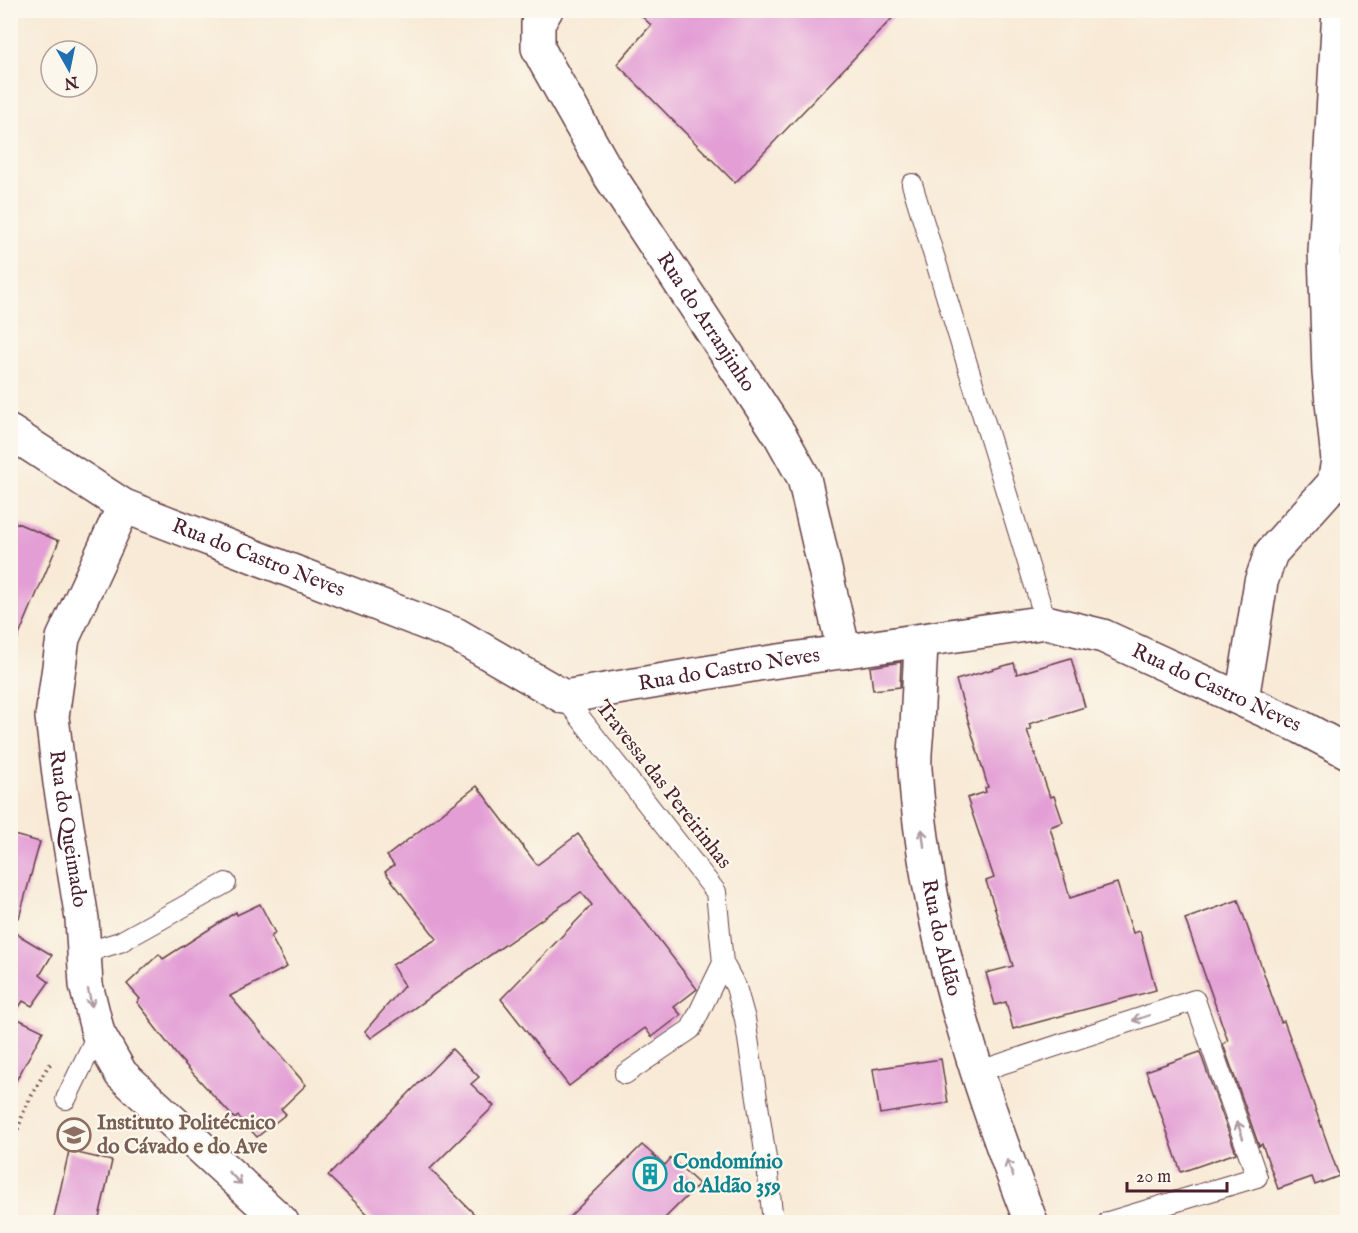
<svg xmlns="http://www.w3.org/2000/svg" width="1358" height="1233" font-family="'IM FELL English',serif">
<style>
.building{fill:#e39ed5}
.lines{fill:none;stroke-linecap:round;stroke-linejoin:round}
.lane-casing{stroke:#643d45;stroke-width:22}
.street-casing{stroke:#643d45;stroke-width:36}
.path{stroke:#643d45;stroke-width:4;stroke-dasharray:1.5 4.5;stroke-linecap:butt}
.lane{stroke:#fff;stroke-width:20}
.street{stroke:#fff;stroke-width:33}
.oneway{stroke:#ae9aa0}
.labels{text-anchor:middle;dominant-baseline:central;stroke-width:4.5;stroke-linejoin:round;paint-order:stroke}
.street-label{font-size:21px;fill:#4a1f2b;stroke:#fbf7ec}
.education-label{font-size:21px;font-weight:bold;fill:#785e54;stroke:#fbf7ec;text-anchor:start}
.culture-label{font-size:21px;font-weight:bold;fill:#0d838f;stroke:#fbf7ec;text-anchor:start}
</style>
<rect width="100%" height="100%" fill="#fbf7ec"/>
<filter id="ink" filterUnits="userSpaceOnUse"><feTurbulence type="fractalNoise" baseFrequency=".0167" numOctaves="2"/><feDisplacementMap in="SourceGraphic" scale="12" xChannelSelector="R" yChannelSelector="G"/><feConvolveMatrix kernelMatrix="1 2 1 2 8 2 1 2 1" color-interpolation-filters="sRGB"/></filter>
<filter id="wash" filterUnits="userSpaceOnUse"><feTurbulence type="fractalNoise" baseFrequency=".008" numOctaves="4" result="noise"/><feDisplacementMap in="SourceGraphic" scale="24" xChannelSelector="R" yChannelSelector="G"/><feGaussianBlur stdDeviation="1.35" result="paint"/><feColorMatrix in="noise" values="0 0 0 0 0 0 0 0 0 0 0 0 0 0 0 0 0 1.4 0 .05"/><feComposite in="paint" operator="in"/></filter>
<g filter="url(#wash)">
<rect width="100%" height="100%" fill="#f8ead6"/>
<g id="blocks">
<g class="building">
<polygon points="635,10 900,10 735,183 617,64 651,25"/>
<polygon points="10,520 59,541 11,654 10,654"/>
<polygon points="1071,658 1085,707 1029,724 1031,729 1027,730 1050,797 1054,796 1063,822 1050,827 1070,898 1117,883 1133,933 1140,931 1156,990 1013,1029 1006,1002 995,1005 986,973 1013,966 986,881 994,878 967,798 986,792 985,788 988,787 956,680 1014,663 1017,674"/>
<polygon points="901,662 900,687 873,690 870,667"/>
<polygon points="477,786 537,865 578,834 697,989 674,1007 681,1015 652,1037 645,1028 569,1086 501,999 592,905 581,892 371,1038 365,1031 404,986 392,965 437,939 385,872 394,865 387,856"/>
<polygon points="10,834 40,842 19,918 10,917"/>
<polygon points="1238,900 1281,1022 1284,1021 1339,1176 1315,1185 1312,1177 1278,1189 1262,1144 1259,1146 1223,1044 1228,1041 1185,919"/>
<polygon points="260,904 275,933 271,937 287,967 230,996 306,1085 281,1109 286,1114 257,1137 238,1116 235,1119 179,1058 151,1022 152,1021 137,1002 140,999 127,984 159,954 163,959 236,912 237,915"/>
<polygon points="10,930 52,955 40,975 49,982 32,1006 23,1001 10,1021"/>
<polygon points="18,1019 43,1031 10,1092 10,1034"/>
<polygon points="452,1049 479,1077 471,1084 494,1106 430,1169 482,1222 376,1222 328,1176"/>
<polygon points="1200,1052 1236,1153 1181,1172 1146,1071"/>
<polygon points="941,1059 948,1103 880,1114 873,1069"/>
<polygon points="642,1145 665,1165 671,1158 699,1184 661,1222 564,1222"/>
<polygon points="69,1151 112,1161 98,1222 53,1222"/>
</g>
</g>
</g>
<g filter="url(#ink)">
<use href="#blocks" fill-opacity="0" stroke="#643d45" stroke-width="1.5"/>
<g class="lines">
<defs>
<g id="lane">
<polyline points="912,184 1046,622"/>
<polyline points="564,697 716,892 723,963 736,987 745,1019 767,1165 773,1222"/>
<polyline points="84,953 120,942 226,883"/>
<polyline points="977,1072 1195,1000 1257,1177 1108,1222"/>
<polyline points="625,1074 691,1029 723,963"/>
<polyline points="66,1099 98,1033"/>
</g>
<g id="street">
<path id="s1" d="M546,10L538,23V48L547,65L608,173L780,435L804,478L844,652"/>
<path id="s2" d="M10,432L124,506L457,635L564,697L758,664L1046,622L1103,636L1301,727L1348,752"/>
<path id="s3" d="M124,506L63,638L52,717L60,783L82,919L86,985L98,1033L121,1074L282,1222"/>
<path id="s4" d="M921,642C920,671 918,699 917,728C916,742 914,756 915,769C925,925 975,1078 1031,1222"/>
<polyline points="1242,699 1261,582 1271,553 1334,483 1338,460 1329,373 1325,252 1339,10"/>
</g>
</defs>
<use href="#lane" class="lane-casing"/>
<use href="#street" class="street-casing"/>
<polyline class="path" points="10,1152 25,1108 48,1066 53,1062"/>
<use href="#lane" class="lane"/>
<use href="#street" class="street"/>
</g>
<defs><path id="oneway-shaft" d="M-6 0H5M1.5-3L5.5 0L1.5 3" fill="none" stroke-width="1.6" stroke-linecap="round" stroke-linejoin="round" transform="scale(1.5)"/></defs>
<g class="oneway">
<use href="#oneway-shaft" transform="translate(923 838) rotate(-97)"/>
<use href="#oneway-shaft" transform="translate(90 998) rotate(77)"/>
<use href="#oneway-shaft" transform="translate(1141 1018) rotate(162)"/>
<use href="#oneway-shaft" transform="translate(1240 1130) rotate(-109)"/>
<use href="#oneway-shaft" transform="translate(1010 1168) rotate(-111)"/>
<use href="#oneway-shaft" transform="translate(235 1178) rotate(43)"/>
</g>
</g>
<defs>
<symbol id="university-ring" viewBox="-11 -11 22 22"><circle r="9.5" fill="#fbf7ec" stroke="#8d6e63" stroke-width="1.5"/><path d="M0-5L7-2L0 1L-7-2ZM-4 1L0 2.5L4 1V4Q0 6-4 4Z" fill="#8d6e63"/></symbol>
<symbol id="building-ring" viewBox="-11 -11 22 22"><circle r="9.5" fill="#fbf7ec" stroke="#0f9aa8" stroke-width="1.5"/><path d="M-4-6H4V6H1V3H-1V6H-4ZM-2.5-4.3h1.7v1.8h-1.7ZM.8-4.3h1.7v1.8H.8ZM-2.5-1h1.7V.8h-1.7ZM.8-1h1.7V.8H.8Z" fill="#0f9aa8"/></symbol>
</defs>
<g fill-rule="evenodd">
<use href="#university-ring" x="55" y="1116" width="38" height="38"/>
<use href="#building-ring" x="631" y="1155" width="38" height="38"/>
</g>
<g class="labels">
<g class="street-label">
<text stroke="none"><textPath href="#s1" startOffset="362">Rua do Arranjinho</textPath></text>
<text stroke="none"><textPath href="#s2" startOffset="280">Rua do Castro Neves</textPath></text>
<text stroke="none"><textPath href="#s2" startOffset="784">Rua do Castro Neves</textPath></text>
<text stroke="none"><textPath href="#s2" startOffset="1288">Rua do Castro Neves</textPath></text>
<text transform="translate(663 785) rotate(52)">Travessa das Pereirinhas</text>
<text stroke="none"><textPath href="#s3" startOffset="338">Rua do Queimado</textPath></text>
<text stroke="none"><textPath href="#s4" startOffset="298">Rua do Aldão</textPath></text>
</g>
<g class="education-label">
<text x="97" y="1123">Instituto Politécnico<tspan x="97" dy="24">do Cávado e do Ave</tspan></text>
</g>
<g class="culture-label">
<text x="673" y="1162">Condomínio<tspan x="673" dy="24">do Aldão 359</tspan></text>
</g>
</g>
<rect width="1358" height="1233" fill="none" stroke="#fbf7ec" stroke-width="36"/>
<g transform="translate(69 69) rotate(171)"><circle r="28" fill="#fbf7ec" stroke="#b4a19f" stroke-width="1.5"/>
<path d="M0-4.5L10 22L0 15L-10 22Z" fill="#1f6fb2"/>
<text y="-9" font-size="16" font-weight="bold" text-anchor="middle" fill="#4a1f2b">N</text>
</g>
<path d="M1127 1182v9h100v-9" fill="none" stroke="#4a1f2b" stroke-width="3"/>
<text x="1136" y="1182" font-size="18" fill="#4a1f2b" stroke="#fbf7ec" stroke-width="4.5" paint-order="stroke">20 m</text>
</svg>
